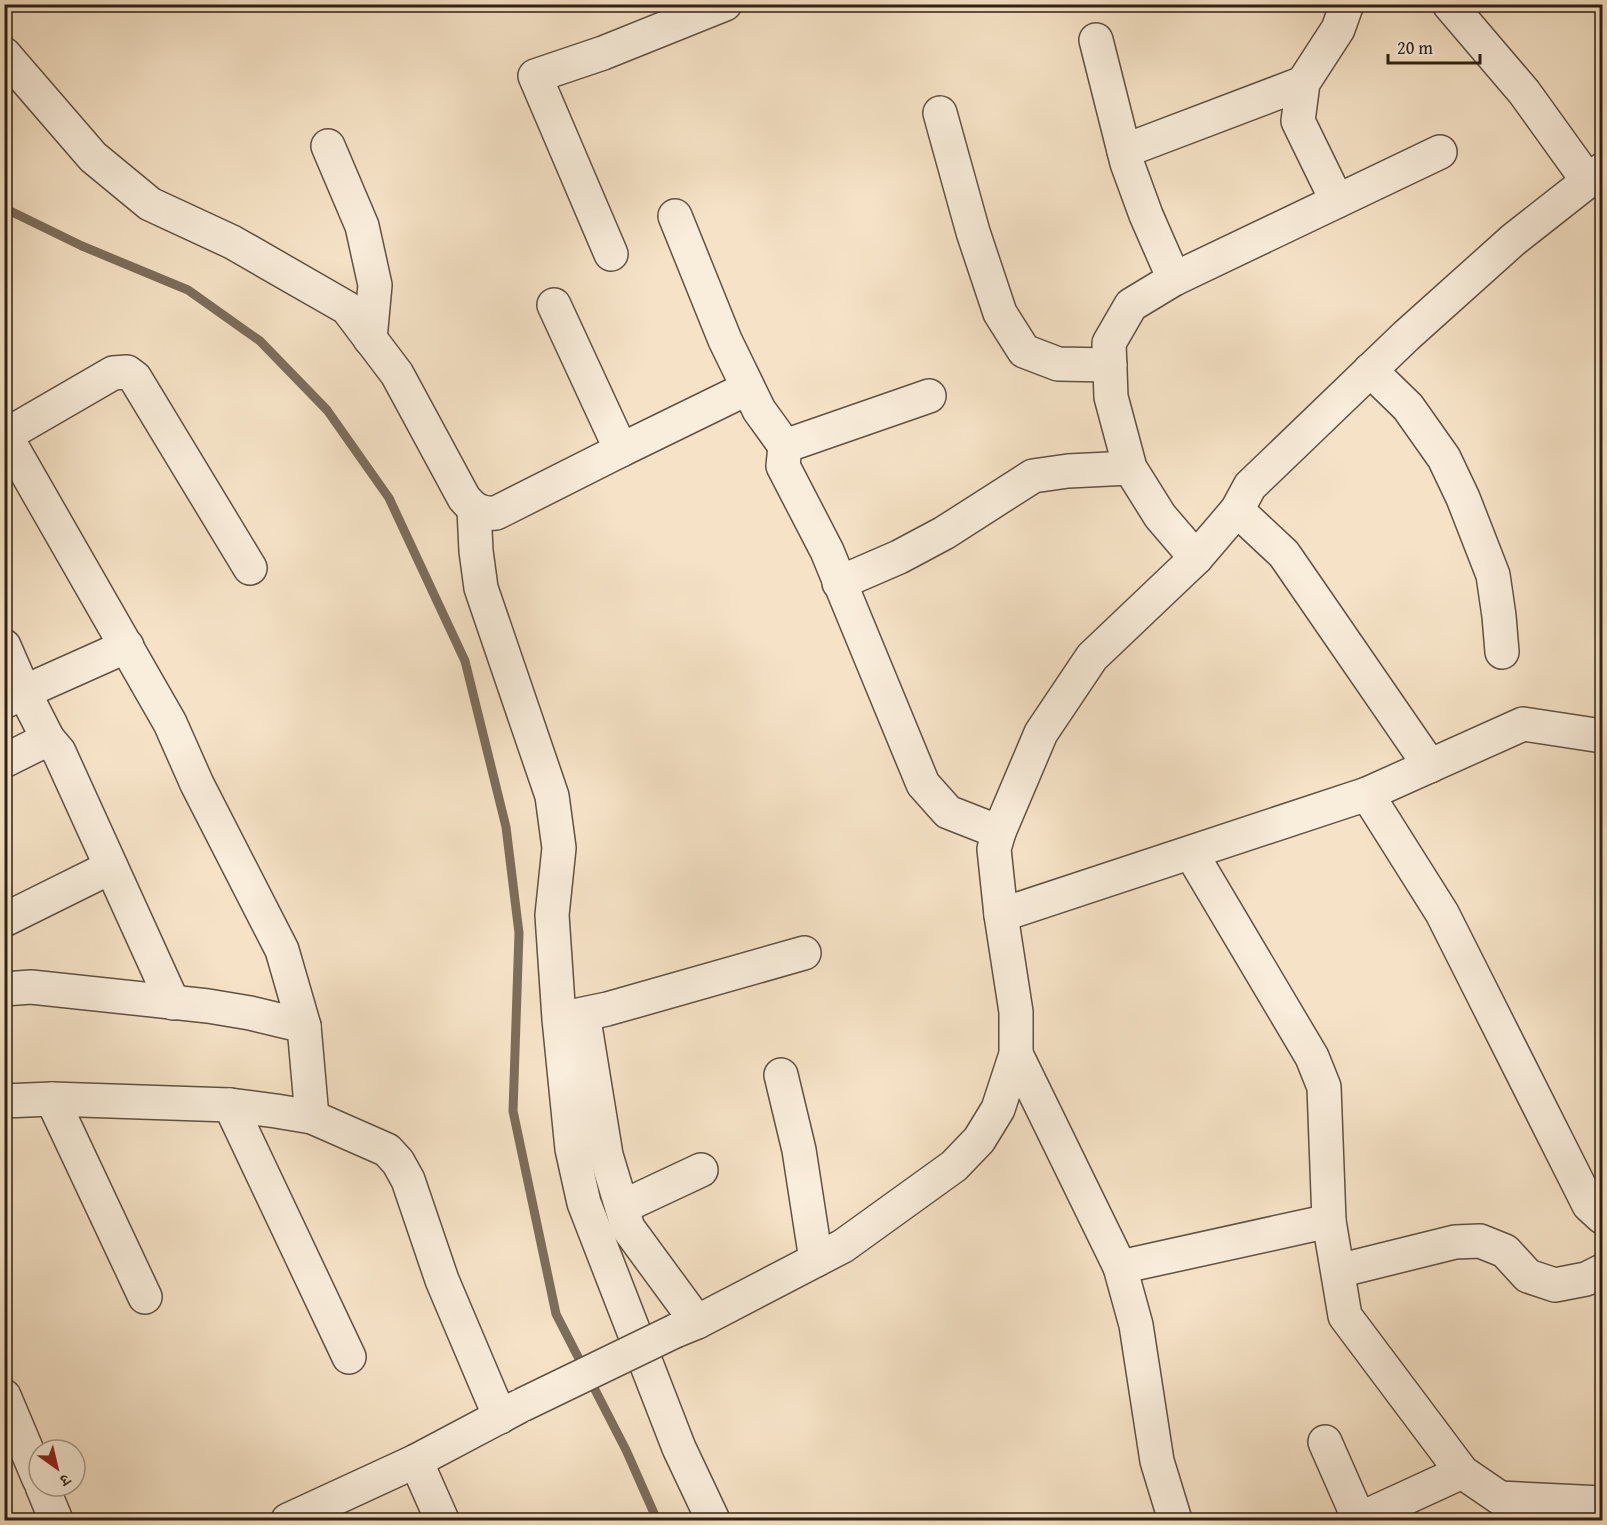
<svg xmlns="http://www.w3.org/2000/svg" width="1607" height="1525" font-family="'Gentium Book Plus','Noto Serif Devanagari',serif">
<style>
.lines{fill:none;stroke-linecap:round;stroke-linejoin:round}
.stream{stroke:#7d6d5b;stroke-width:9}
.minor-casing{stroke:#605142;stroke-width:36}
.minor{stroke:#f9eddb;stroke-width:33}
.minor-bridge-casing{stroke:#605142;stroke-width:36;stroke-linecap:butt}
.minor-bridge{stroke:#f9eddb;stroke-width:33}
</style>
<rect width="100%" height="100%" fill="#f6e3c7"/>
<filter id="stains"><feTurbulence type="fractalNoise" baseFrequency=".00333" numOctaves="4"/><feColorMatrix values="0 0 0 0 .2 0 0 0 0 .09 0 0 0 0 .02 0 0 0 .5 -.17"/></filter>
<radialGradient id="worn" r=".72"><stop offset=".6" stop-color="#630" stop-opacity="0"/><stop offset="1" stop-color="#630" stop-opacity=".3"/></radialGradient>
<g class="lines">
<polyline class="stream" points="4,208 82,246 188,290 260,341 327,410 389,498 465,661 506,827 519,933 513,1111 556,1314 626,1450 657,1520"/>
<defs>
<g id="minor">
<polyline points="1449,4 1524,92 1588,181"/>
<polyline points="1096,40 1127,163 1146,215 1174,279"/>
<path d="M4,54L93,157L150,204L232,242L347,308L397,374L464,498C474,510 481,514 496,513L621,450"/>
<polyline points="940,113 973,232 1000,313 1024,351 1058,364 1110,365"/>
<polyline points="328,146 362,226 375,285 370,339"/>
<polyline points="1124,151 1303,83"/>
<polyline points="1337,201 1298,121 1303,83 1338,29 1347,4"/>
<polyline points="675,216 725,340 759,410 785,446"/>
<polyline points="611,254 535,76 603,53 725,4"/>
<polyline points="554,305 621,450 748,388"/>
<polyline points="1370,370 1408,407 1444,458 1463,498 1493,575 1499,616 1502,652"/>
<polyline points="929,396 785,446 783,466 827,551 923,784 948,812 999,832"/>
<polyline points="4,433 170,723 197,784 282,950 304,1026 312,1117"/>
<polyline points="6,435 113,373 127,372 135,378 250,568"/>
<polyline points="474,509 476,551 481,588 552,796 559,848 552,915 559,1019 572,1149 584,1203 679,1448 713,1520"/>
<polyline points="1237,510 1284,554 1430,766"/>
<polyline points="1196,558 1160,516 1130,468 1111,397 1109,343 1131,305 1174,279 1440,152"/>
<polyline points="839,583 899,557 944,533 1033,476 1068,471 1130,468"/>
<polyline points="4,646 24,692 6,701"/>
<polyline points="48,739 24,692 127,646"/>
<polyline points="4,761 48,739 59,752 173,1003"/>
<polyline points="1367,794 1523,724 1602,736"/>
<polyline points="1191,853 1312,1057 1324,1087 1329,1221"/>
<polyline points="1001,915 1367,794 1442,913 1589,1205 1602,1217"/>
<polyline points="4,920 111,867"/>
<polyline points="4,989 31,987 208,1006 250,1013 304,1026"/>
<polyline points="586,1014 585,1026 606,1155 628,1228 697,1322"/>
<polyline points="564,1018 607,1009 804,953"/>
<polyline points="1016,1054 1120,1267 1329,1221 1345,1316 1462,1472 1500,1498 1602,1503"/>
<polyline points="781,1075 799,1150 816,1260"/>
<polyline points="52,1099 145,1297"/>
<polyline points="4,1101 52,1099 230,1105 276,1111 312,1117 387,1150 398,1162 408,1180 442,1280 500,1417"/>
<polyline points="230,1105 349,1357"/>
<polyline points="622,1207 701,1170"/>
<polyline points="1120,1267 1136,1325 1157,1461 1175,1520"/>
<polyline points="1338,1271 1455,1242 1480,1241 1505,1251 1528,1276 1555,1285 1586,1279 1602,1271"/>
<polyline points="675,1331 697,1322 843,1246 954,1166 979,1140 998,1109 1016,1054 1016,1012 1001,915 994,849 999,832 1041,733 1092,657 1196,558 1237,510 1250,486 1406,336 1513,240 1602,170"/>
<polyline points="4,1396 39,1479"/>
<polyline points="1325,1442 1354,1508 1364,1517 1462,1472"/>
<polyline points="416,1461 442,1520"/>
<polyline points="42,1486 56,1520"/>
<polyline points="288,1520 416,1461 518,1407"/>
</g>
</defs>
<use href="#minor" class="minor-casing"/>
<use href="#minor" class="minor"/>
<defs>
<polyline id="minor-bridge" points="522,1405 675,1331"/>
</defs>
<use href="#minor-bridge" class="minor-bridge-casing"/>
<use href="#minor-bridge" class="minor-bridge"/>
</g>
<rect width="1607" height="1525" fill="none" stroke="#f6e3c7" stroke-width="24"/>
<rect x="6" y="6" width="1595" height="1513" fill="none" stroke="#2e2015" stroke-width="3"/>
<rect x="12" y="12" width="1583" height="1501" fill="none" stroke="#2e2015" stroke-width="1.5"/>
<g transform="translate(57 1468) rotate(146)"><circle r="28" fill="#f9eddb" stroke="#a89b8c" stroke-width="1.5"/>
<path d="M0-4.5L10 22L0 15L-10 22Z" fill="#8f2418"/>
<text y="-9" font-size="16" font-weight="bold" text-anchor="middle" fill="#2e2015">उ</text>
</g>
<path d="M1388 54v9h92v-9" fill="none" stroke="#2e2015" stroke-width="3"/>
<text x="1397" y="54" font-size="18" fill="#2e2015" stroke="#f9eddb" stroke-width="4.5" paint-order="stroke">20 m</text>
<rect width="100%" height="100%" filter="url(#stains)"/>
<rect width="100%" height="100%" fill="url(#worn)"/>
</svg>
